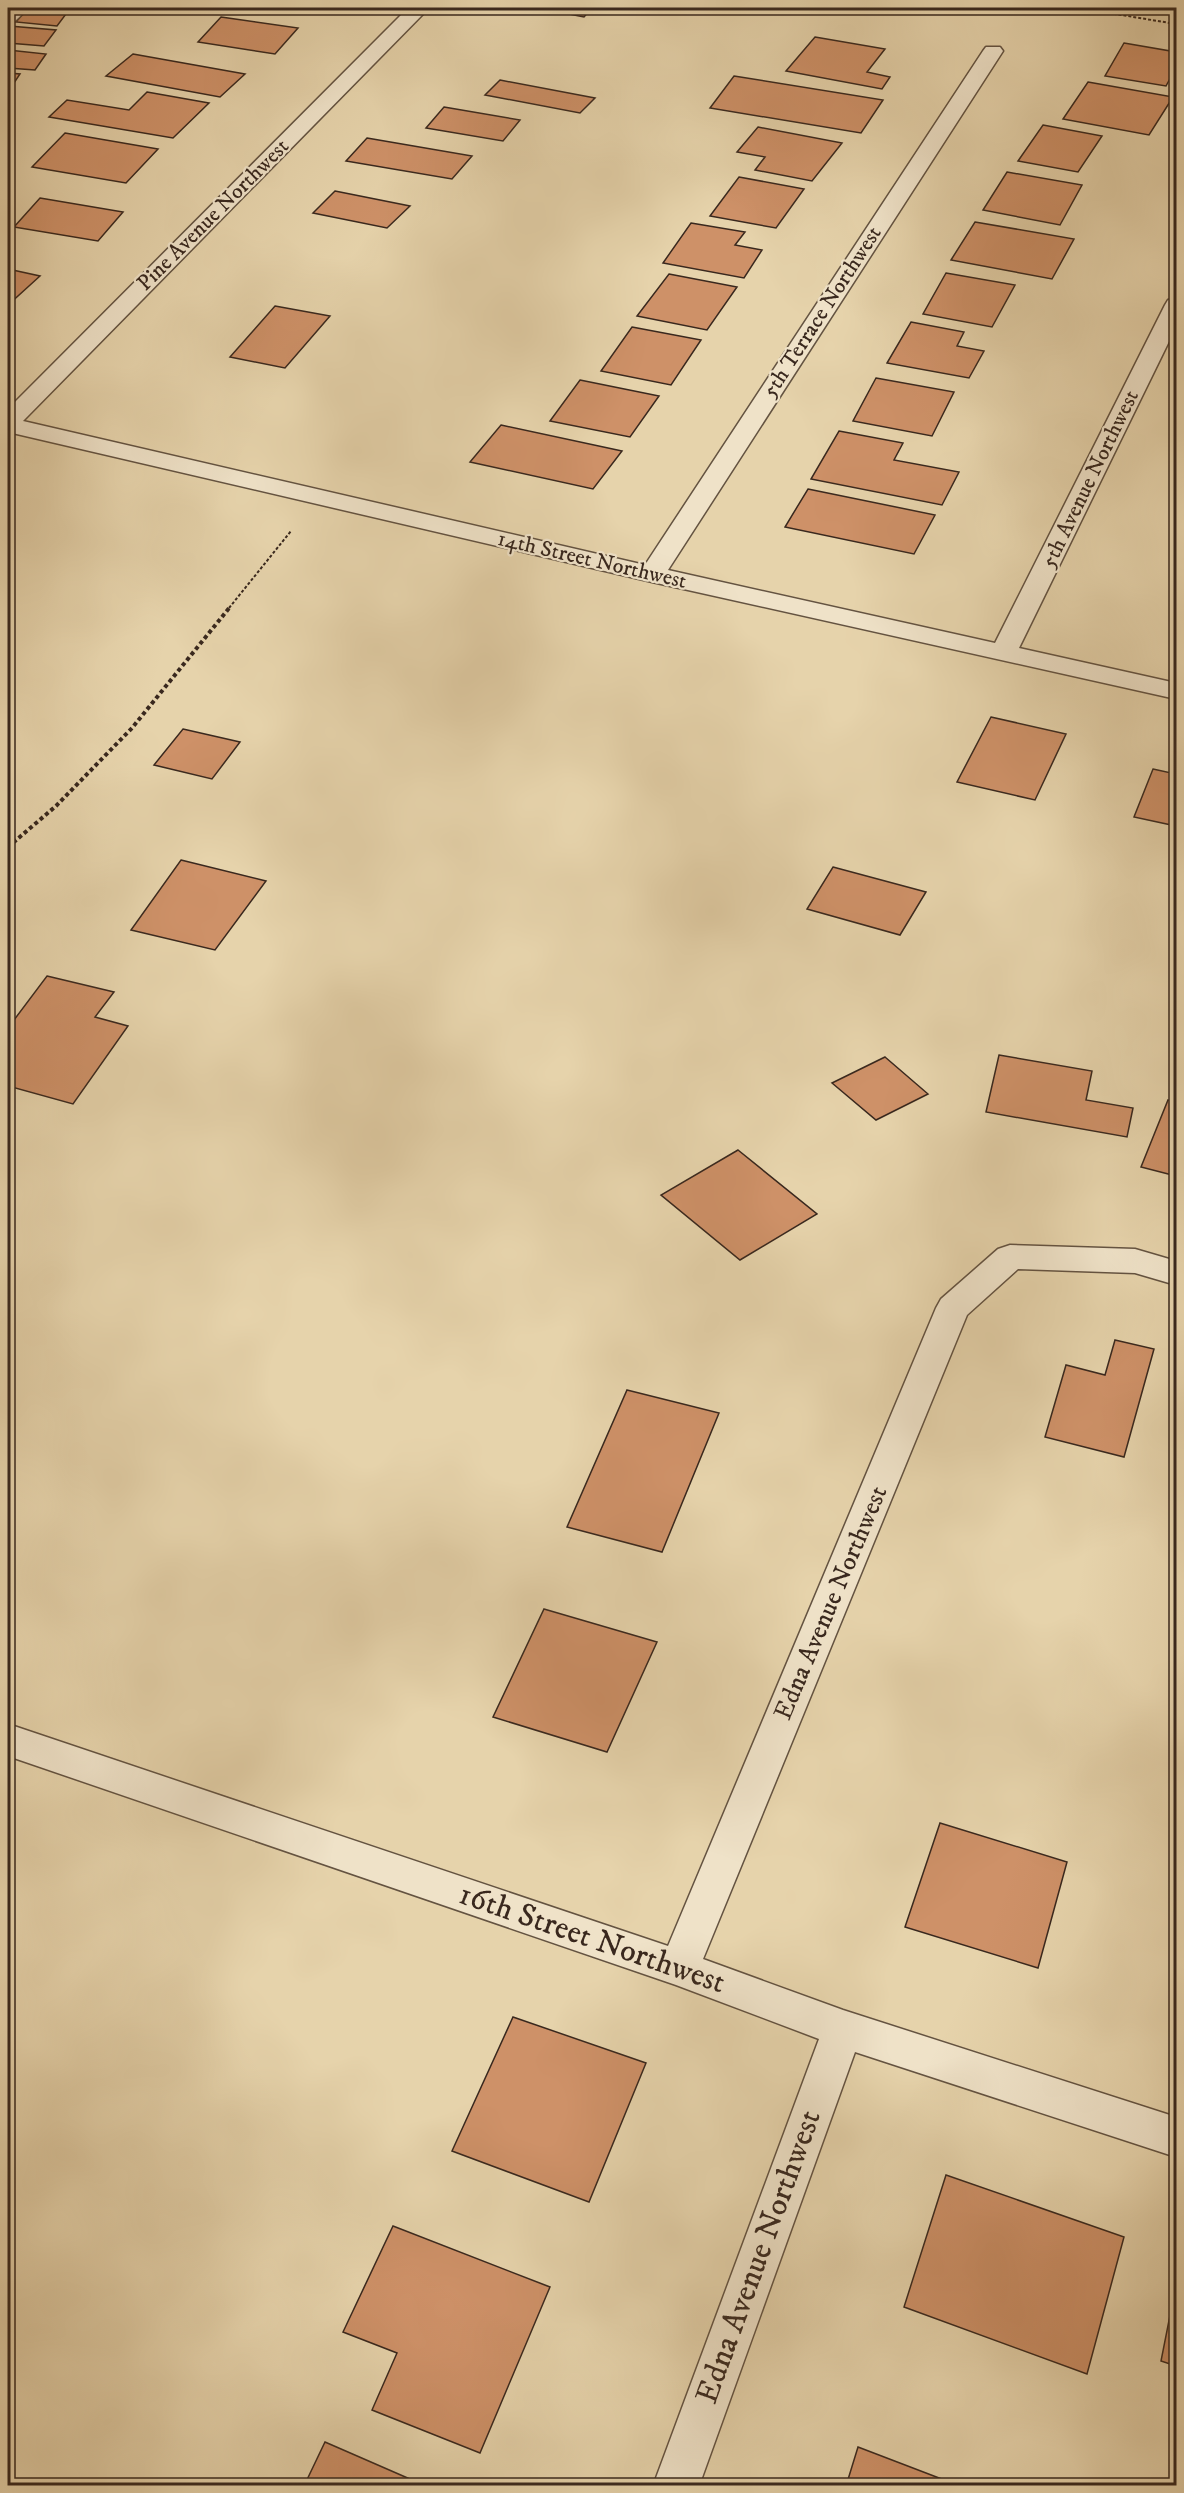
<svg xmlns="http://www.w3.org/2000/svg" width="1184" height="2493" font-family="'IM FELL DW Pica',serif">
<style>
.building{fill:#ce9168;stroke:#39281e;stroke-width:1.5}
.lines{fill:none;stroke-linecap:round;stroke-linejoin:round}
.street-casing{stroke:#645341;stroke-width:3}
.path-far1{stroke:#39281e;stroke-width:2;stroke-dasharray:3 2;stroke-linecap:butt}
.path{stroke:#39281e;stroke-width:4;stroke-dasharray:4 3;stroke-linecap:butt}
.street{fill:#efe2c8;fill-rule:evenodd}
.labels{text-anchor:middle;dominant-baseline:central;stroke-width:4.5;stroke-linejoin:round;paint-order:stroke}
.far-street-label{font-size:22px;fill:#39281e;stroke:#efe2c8}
.street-label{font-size:26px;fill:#39281e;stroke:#efe2c8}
.near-street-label{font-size:32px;fill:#39281e;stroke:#efe2c8}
</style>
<rect width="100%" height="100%" fill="#e6d3ab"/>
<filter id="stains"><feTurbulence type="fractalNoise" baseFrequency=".00333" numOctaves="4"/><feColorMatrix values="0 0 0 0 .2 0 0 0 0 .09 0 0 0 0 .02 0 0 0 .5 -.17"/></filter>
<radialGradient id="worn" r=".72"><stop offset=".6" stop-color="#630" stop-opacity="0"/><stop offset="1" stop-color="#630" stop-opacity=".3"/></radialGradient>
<g class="building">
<polygon points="28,8 41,8 69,10 57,26 16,22"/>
<polygon points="279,8 325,8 319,14"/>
<polygon points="538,8 592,8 584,17"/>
<polygon points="221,17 298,28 275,54 198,42"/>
<polygon points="9,26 56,30 44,46 8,43"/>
<polygon points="815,37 885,49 867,72 890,77 882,89 786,71"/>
<polygon points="1124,43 1176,52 1176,76 1172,75 1166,86 1105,76"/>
<polygon points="8,50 46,54 35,70 8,68"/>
<polygon points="133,54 245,74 220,97 106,76"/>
<polygon points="8,73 20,74 8,92"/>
<polygon points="734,76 883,100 861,133 710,108"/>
<polygon points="500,80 595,98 580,113 485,95"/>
<polygon points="1088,82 1173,97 1149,135 1063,119"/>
<polygon points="147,92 209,103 173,138 49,117 67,100 129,110"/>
<polygon points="444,107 520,120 503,141 426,128"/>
<polygon points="1043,125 1102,136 1078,172 1018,161"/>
<polygon points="758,127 842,143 812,181 755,170 765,157 737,152"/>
<polygon points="65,133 158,149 126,183 32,167"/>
<polygon points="367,138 472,156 452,179 346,161"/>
<polygon points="1007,172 1082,185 1060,225 983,210"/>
<polygon points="739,177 804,189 776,228 710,216"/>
<polygon points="335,191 410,206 387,228 313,213"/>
<polygon points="40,198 123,212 98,241 14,227"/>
<polygon points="975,222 1074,239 1052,279 951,260"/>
<polygon points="691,223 745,232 735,245 762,250 744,278 663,263"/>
<polygon points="8,269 40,276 8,305"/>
<polygon points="946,273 1015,285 992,327 923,314"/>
<polygon points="669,274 737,287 707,330 637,316"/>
<polygon points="275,306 330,316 285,368 230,357"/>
<polygon points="911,322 964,332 957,346 984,351 969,378 887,363"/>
<polygon points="632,327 701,340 671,385 601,371"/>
<polygon points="876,378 954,392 932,436 853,421"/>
<polygon points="580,380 659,396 630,437 550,421"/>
<polygon points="501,425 622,451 593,489 470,462"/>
<polygon points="839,431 903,443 894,460 959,472 942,505 811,479"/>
<polygon points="808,489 935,515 914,554 785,527"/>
<polygon points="991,717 1066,734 1035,800 957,782"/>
<polygon points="183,729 240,742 212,779 154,765"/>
<polygon points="1153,769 1176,774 1176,826 1134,817"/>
<polygon points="181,860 266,881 215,950 131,930"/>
<polygon points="833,867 926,892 900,935 807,909"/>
<polygon points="47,976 114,992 95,1017 128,1026 73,1104 8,1086 8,1028"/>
<polygon points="999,1055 1092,1071 1086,1100 1133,1108 1127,1137 986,1112"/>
<polygon points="885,1057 928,1094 876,1120 832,1083"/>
<polygon points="1168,1100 1176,1102 1176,1176 1141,1167"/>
<polygon points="738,1150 817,1214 740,1260 661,1195"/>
<polygon points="1115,1340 1154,1349 1124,1457 1045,1437 1066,1365 1105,1375"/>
<polygon points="627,1390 719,1413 662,1552 567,1527"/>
<polygon points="544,1609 657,1642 607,1752 493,1717"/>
<polygon points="940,1823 1067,1862 1038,1968 905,1927"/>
<polygon points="513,2017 646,2063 589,2202 452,2151"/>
<polygon points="946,2175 1124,2237 1087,2374 904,2307"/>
<polygon points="393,2226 550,2287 480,2453 372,2410 397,2353 343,2332"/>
<polygon points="1176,2285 1176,2366 1161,2361"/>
<polygon points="325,2442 426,2486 304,2486"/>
<polygon points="858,2447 960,2486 846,2486"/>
</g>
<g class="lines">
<defs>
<g id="street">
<polygon points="8,8 29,8 15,21 8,23"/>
<polygon points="408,8 429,8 23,421 645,565 983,51 986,47 1000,47 1003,51 668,570 995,643 1165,305 1168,300 1176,298 1176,327 1019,648 1176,683 1176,699 652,582 8,432 8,409"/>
<polygon points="1010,1245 1135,1249 1176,1261 1176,1285 1135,1273 1018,1269 967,1315 703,1959 843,2010 1176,2117 1176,2157 855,2052 699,2486 653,2486 819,2039 676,1985 8,1756 8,1724 668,1946 936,1308 941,1299 998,1249"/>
</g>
</defs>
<use href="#street" class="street-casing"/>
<g class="path-far1">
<polyline points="1079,8 1176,24"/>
<polyline points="229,608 291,531"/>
</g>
<polyline class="path" points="8,847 56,806 132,728 230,607"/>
<use href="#street" class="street"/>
</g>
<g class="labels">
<g class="far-street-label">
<text transform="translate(213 215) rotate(-45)">Pine Avenue Northwest</text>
<text transform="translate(822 312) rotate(-57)">5th Terrace Northwest</text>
<text transform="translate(1090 479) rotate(-64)">5th Avenue Northwest</text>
<text transform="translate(592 560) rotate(13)">14th Street Northwest</text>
</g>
<g class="street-label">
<text transform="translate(831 1603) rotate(-67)">Edna Avenue Northwest</text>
</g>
<g class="near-street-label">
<text transform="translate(592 1939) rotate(19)">16th Street Northwest</text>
<text transform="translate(759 2257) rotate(-70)">Edna Avenue Northwest</text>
</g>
</g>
<rect width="1184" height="2493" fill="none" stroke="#e6d3ab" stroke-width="30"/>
<rect x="9" y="9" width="1166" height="2475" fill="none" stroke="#39281e" stroke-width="3"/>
<rect x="15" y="15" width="1154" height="2463" fill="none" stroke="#39281e" stroke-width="1.5"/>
<rect width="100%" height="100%" filter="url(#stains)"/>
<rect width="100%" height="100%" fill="url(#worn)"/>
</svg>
